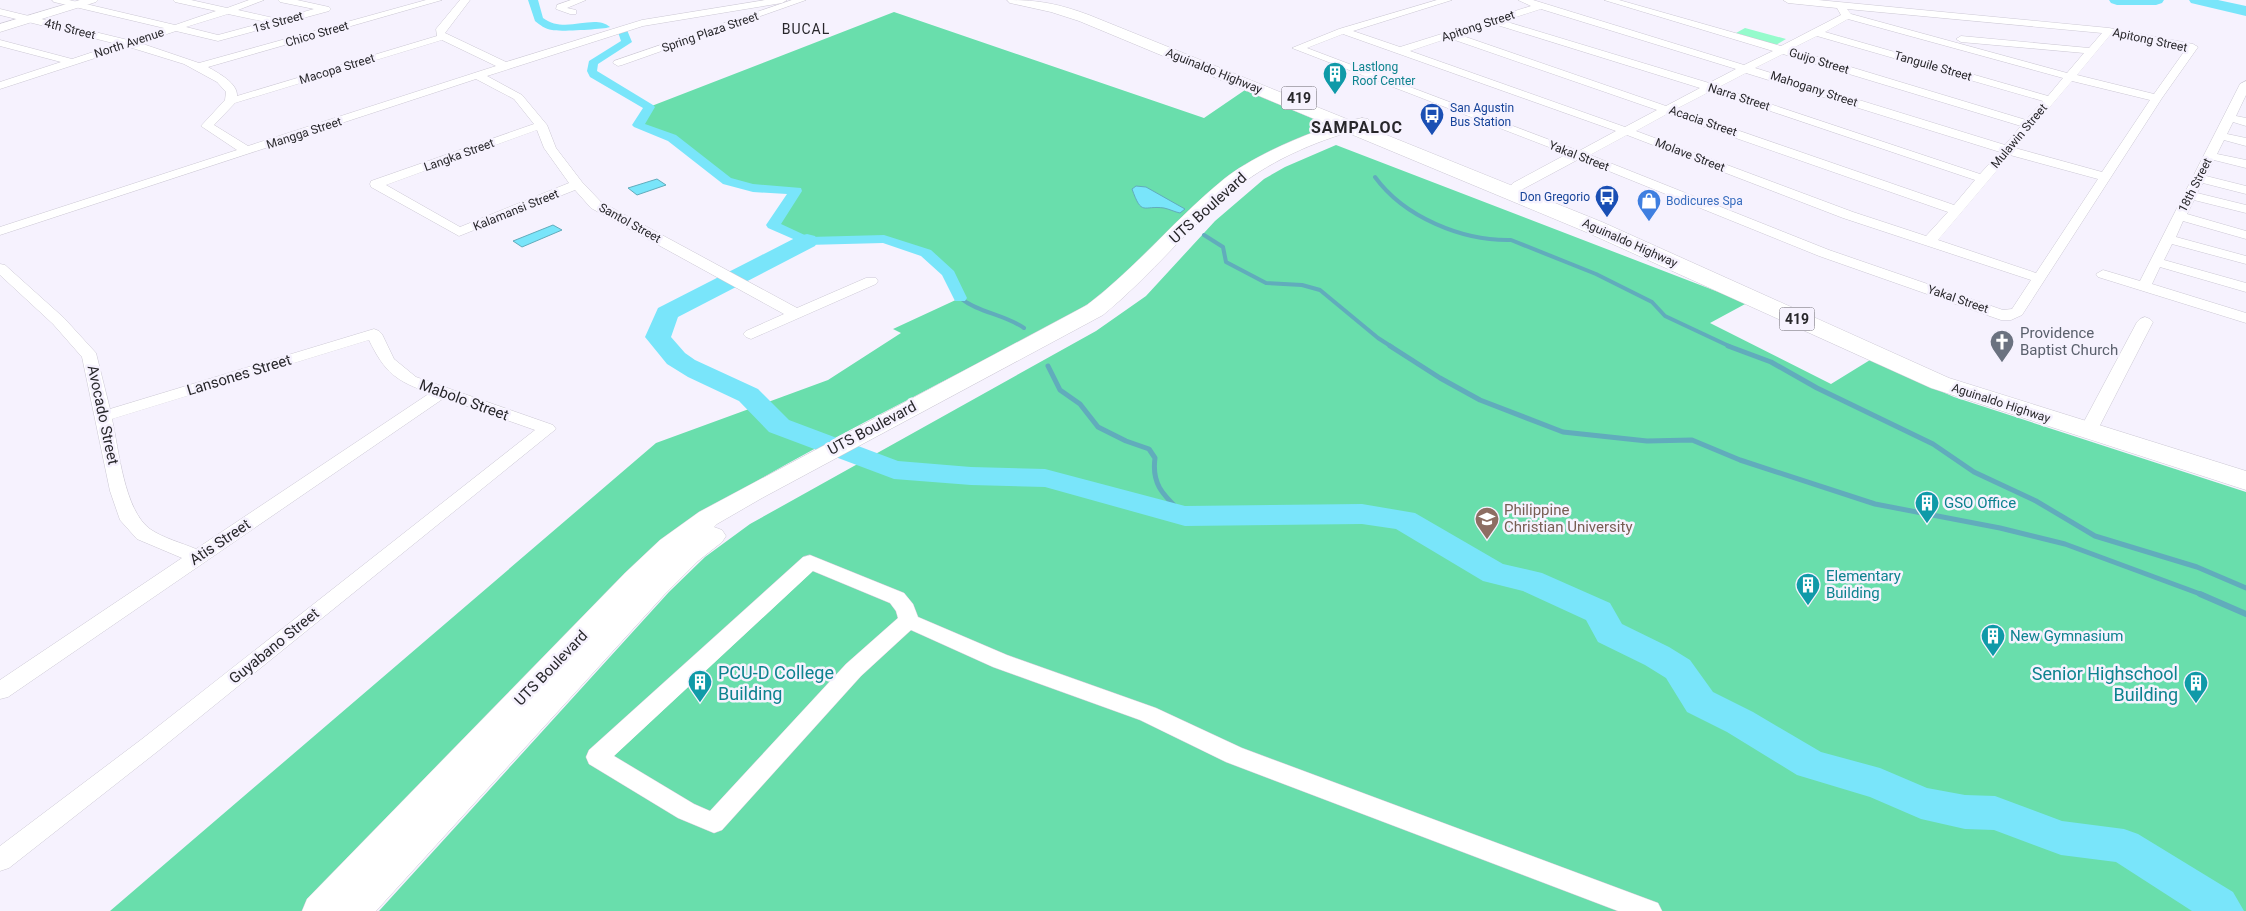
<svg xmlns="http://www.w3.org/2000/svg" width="2246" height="911" font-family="Roboto,sans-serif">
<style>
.green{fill:#95fbcc}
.forest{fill:#69deac}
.water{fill:#79e5fa;stroke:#61acbc}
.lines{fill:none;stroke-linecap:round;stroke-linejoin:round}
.stream-far2{stroke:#61acbc;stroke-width:4}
.stream-far1{stroke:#61acbc;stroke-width:5}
.stream{stroke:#61acbc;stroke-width:6}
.canal{fill:#79e5fa;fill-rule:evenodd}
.river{fill:#79e5fa;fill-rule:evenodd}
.minor-casing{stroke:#ccc8d4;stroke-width:1}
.tertiary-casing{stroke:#ccc8d4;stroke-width:1}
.secondary-casing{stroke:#ccc8d4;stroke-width:1}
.primary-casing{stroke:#ccc8d4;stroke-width:1}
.minor{fill:#fff;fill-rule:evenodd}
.tertiary{fill:#fff;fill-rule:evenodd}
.secondary{fill:#fff;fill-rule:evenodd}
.primary{fill:#fff;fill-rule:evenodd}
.labels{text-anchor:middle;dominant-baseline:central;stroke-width:5;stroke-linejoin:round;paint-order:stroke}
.far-street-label{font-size:12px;fill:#28272b;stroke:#f6f2fe}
.far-culture-label{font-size:12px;fill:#0d838f;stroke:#f6f2fe;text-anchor:start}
.far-transit-label{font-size:12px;fill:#164399;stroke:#f6f2fe;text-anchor:start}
.far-shop-label{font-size:12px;fill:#366cbe;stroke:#f6f2fe;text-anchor:start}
.far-neighbourhood-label{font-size:14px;letter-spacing:1px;fill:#28272b;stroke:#f6f2fe}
.shield{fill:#f6f2fe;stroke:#66646a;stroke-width:1}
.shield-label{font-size:14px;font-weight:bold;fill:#28272b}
.street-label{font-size:15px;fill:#28272b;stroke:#f6f2fe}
.worship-label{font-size:15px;fill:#5b616d;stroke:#f6f2fe;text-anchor:start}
.culture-label{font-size:15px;fill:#0d838f;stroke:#f6f2fe;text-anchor:start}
.education-label{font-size:15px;fill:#785e54;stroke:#f6f2fe;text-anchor:start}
.far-district-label{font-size:16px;font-weight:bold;letter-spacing:1px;fill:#28272b;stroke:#f6f2fe}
.near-culture-label{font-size:18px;fill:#0d838f;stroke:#f6f2fe;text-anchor:start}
</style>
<rect width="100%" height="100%" fill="#f6f2fe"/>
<polygon class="green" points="1745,28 1786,39 1776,45 1736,33"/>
<g class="forest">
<path d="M894,12L1204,118L1245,90L1328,125C1278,149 1235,169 1193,207C1159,236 1132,275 1094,300C1054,327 1008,348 965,370C875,417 785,462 700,515L303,911H110L656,443L828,380L901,333L893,329L960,298L951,282L949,274L926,253L884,239L807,241L773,225L795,191L753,188L727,181L672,138L638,125L649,107Z"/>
<polygon points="1336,145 1747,303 1710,323 1831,384 1870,360 1954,397 2246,492 2246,911 379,911 669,592 705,557 750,524 1096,331 1146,296 1215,221 1264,179 1285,167"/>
</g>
<g class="water">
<polygon points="657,179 666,185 637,195 628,188"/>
<path d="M1136,186L1146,187L1185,209L1180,213C1175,212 1169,209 1164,208C1143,205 1142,217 1132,189Z"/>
<polygon points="553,225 562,230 522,247 513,241"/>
</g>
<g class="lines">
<g class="stream-far2">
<path d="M1375,177C1404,217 1462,241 1511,240L1596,274L1652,302L1665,316L1731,347"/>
<polyline points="1204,235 1223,247 1226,262 1266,283 1302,285 1320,290 1378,338 1392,347"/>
<path d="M960,298C979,313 1004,314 1024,328"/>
</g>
<g class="stream-far1">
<polyline points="1390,346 1440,378 1480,400 1563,432 1647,441 1692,440 1740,460 1875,504 2000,528 2065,544 2203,595"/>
<polyline points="1728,346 1771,362 1817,388 1933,444 1974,472 2036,501 2095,536 2197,567 2246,588"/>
<path d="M1048,366L1060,390L1080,404L1098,427L1126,441L1149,449L1155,458C1151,487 1166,497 1185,516"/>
</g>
<polyline class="stream" points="2200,594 2246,614"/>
<g class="canal">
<path d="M528,0H538L543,18C566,35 593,13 610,27C607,29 559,32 552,30C545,29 540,25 535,21Z"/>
<polygon points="623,29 627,30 632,42 598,64 597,71 653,105 655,107 645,124 676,135 731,178 753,184 801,188 802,191 781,224 809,237 884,235 931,250 954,271 967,298 965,301 955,301 942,275 921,256 883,243 807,245 768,228 766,225 787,194 753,192 723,184 668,141 634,127 632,125 643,108 590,77 587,71 589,61 621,41 618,32"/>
</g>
<g class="river">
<polygon points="2109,0 2164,0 2162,3 2156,5 2117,5 2111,3"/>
<polygon points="2189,0 2218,0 2246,6 2246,16 2191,3"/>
<polygon points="807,234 815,236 818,241 815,246 678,317 671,337 685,353 695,360 758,389 789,420 898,461 971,467 1045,469 1185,506 1362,504 1415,513 1503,564 1542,573 1610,603 1622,624 1669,647 1690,660 1713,692 1753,712 1821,752 1880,768 1927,788 1965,795 1995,796 2062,821 2124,829 2138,834 2233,892 2244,911 2192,911 2116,862 2061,855 1994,830 1965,829 1921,819 1870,797 1797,775 1727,732 1687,712 1666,678 1645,665 1598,642 1586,620 1523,591 1483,581 1396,529 1362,524 1185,526 1045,487 971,485 894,479 769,432 739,401 688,377 667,364 645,337 658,308 799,236"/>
</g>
<defs>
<g id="minor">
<path d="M52,0H69L175,25L216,11L175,2L173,0H191L227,8L249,0H264L238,10L278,19L314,9L280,2L278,0H297L329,7L331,9L329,11L218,41L176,31L140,43L199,63L426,0H442L208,67C218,73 238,83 237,96L437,36L436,29L460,0H470L445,33L506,62L642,20L765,0H787L782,3L643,26L487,76L522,95L547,125L556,148L582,182L601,202L797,308L866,278H876L878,281L876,284L751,339L746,337L743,334L746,331L784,314L591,208L575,190L459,236L371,187L370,184L371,181L534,124L514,99L476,79L0,235V227L237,150L201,126L225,100L226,92L217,82L184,64L129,47L0,89V82L61,62L0,46V40L72,59L117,44L0,15V9L128,40L164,28L54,2ZM228,14L266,22L218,35L186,27ZM442,40L496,66L248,146L214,125L235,103ZM537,130L544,148L569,183L460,227L386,185Z"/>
<polygon points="571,0 586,0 567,8 576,10 576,14 570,14 556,9 557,5"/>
<polygon points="792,0 806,0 622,65 618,66 613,63 614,61"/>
<path d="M1437,0H1452L1353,31L1400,47L1531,6L1518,0H1533L1744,65L1773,51L1604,0H1619L1781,46L1841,15L1837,8L1788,3L1783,0H1818L2109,28L2193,44L2198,47L2162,98L2022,315L2011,320H2001L1819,256L1579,159L1523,189L1516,195H1506L1505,192L1513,183L1567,154L1292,48L1339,29ZM1541,9L1736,69L1709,83L1504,21ZM1847,9L2102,33L2089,48L1961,36L1956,39L1961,42L2084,53L2067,73L1851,14ZM1848,19L2063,78L2048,96L1825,32ZM1494,24L1700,88L1666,106L1460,35ZM1343,34L1616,131L1579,151L1307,48ZM2111,34L2186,49L2154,94L2077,75ZM1817,36L2043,101L2026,120L1791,49ZM1449,38L1657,110L1625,127L1410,51ZM1783,54L2021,126L2005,145L1755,68ZM1746,73L2000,152L1980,174L1719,87ZM2072,81L2150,100L2102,172L2015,148ZM1711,91L1975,180L1954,205L1676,109ZM1667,114L1948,212L1926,236L1853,212L1636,131ZM1627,135L1843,218L2031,280L2012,309L2003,310L1829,250L1590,155ZM2010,155L2098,179L2036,273L1938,240Z"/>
<polygon points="2246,81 2246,95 2236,116 2246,118 2246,126 2233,122 2227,134 2246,138 2246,146 2224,140 2217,154 2246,160 2246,168 2214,160 2206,176 2246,186 2246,194 2203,183 2197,193 2246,205 2246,213 2194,200 2187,214 2246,231 2246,239 2183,221 2176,237 2246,256 2246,264 2172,244 2164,260 2246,283 2246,292 2160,267 2152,284 2246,313 2246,323 2098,277 2096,274 2103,270 2140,281 2240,84"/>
<path d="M0,264L5,265L64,318L96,353L110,409L374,329L379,331L382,334L394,359L416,377L553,425L556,429L158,751L9,868L0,871V846L142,739L535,430L444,398L8,697L0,699V680L182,558L137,539L120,520L110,491L82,357L53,324L0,275ZM369,340C385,373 396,381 430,393L196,549C182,543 163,538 150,529C124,510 119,450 112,419Z"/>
<polygon points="2145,317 2150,319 2153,322 2097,431 2094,435 2082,435 2079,431 2137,322 2140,319"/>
<path d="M810,555L904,593L913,604L918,617L1007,655L1156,708L1242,748L1658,903L1662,911H1618L1226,762L1140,720L993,667L911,630L861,676L722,830L714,833L678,818L589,764L586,757L589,750L803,557ZM813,571L890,603L896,611L898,618L846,664L710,811L694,804L614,756Z"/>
</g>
<polygon id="tertiary" points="80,0 98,0 96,2 0,32 0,24"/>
<path id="secondary" d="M1362,118L1368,119L1370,123L1368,127C1325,137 1272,159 1238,187C1189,226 1151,276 1103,315L762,498L717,524L714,527L722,530L726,536L722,542L698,561L664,595L376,911H302L307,899L625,573L660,540L699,512L1087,305C1137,267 1176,218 1224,179C1257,153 1321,126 1362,118Z"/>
<path id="primary" d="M1007,0C1040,0 1059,4 1089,15L1602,222L1949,378L2246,471V490L1931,388L1586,232L1079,21L1051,12L1010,3Z"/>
</defs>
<use href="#minor" class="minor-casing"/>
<use href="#tertiary" class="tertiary-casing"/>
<use href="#secondary" class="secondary-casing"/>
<use href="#primary" class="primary-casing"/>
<use href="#minor" class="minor"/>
<use href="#tertiary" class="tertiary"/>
<use href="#secondary" class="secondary"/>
<use href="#primary" class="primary"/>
</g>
<defs>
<symbol id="building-pin" viewBox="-11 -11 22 30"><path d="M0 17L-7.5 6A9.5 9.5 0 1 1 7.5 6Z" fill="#0f9aa8" stroke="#f6f2fe"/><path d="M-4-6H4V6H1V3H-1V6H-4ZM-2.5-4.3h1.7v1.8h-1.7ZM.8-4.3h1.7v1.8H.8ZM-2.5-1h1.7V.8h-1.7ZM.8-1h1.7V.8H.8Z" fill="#fff"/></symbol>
<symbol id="bus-pin" viewBox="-11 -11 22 30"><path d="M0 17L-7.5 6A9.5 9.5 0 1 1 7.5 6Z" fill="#1a4fb4" stroke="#f6f2fe"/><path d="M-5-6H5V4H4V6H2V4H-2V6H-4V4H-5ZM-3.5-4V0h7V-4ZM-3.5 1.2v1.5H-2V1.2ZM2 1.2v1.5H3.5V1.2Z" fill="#fff"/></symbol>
<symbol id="shop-pin" viewBox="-11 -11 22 30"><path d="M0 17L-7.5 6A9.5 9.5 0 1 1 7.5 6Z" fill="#3f7fe0" stroke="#f6f2fe"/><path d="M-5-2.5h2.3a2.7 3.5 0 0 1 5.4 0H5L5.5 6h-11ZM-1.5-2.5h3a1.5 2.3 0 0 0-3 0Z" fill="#fff"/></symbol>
<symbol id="church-pin" viewBox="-11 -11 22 30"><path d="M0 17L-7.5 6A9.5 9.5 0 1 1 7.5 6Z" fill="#6b7280" stroke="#f6f2fe"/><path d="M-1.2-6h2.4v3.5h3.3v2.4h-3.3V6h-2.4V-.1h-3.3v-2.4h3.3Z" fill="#fff"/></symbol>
<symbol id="university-pin" viewBox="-11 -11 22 30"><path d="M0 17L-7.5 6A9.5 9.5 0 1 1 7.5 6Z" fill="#8d6e63" stroke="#f6f2fe"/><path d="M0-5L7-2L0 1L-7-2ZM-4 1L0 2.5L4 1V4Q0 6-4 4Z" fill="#fff"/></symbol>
</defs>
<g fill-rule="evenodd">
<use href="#building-pin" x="1321" y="60" width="28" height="38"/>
<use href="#bus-pin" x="1418" y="101" width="28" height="38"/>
<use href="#bus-pin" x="1593" y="183" width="28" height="38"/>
<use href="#shop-pin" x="1635" y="187" width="28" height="38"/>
<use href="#church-pin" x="1988" y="328" width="28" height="38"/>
<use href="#building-pin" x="1913" y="489" width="28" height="38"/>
<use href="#university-pin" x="1473" y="505" width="28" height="38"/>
<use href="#building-pin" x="1794" y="571" width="28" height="38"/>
<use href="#building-pin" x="1979" y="622" width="28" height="38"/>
<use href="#building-pin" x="686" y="668" width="28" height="38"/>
<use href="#building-pin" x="2182" y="669" width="28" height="38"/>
</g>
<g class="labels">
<g class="far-street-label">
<text transform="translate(278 22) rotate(-15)">1st Street</text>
<text transform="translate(1478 26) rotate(-18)">Apitong Street</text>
<text transform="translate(70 29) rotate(14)">4th Street</text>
<text transform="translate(710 32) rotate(-19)">Spring Plaza Street</text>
<text transform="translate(317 34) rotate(-16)">Chico Street</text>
<text transform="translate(2150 40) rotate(12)">Apitong Street</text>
<text transform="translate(129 43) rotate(-18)">North Avenue</text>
<text transform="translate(1819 61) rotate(17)">Guijo Street</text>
<text transform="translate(1933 66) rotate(16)">Tanguile Street</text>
<text transform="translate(337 69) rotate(-17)">Macopa Street</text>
<text transform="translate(1214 71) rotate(22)">Aguinaldo Highway</text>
<text transform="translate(1814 89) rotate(18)">Mahogany Street</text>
<text transform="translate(1739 97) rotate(18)">Narra Street</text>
<text transform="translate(1703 121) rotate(19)">Acacia Street</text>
<text transform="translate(304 133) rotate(-18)">Mangga Street</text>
<text transform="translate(2019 136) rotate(-50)">Mulawin Street</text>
<text transform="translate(459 155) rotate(-20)">Langka Street</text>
<text transform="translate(1690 155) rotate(21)">Molave Street</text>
<text transform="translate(1579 156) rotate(21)">Yakal Street</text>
<text transform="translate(2195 185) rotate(-63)">18th Street</text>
<text transform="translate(516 210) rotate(-22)">Kalamansi Street</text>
<text transform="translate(630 223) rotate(29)">Santol Street</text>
<text transform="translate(1630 243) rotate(24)">Aguinaldo Highway</text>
<text transform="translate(1958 299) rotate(19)">Yakal Street</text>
<text transform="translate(2001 403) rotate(18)">Aguinaldo Highway</text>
</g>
<g class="far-culture-label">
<text x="1352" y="67">Lastlong<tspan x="1352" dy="14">Roof Center</tspan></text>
</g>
<g class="far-transit-label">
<text x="1450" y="108">San Agustin<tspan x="1450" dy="14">Bus Station</tspan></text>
<text x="1590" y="197" text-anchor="end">Don Gregorio</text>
</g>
<g class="far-shop-label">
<text x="1666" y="201">Bodicures Spa</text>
</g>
<g class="far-neighbourhood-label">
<text x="806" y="29">BUCAL</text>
</g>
<g class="shield">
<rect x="1281.5" y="86.5" width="35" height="23" rx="4"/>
<rect x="1779.5" y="307.5" width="35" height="23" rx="4"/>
</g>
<g class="shield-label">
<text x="1299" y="98">419</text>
<text x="1797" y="319">419</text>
</g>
<g class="street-label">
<text transform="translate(1208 208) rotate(-42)">UTS Boulevard</text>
<text transform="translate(239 375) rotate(-17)">Lansones Street</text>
<text transform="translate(464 400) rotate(20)">Mabolo Street</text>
<text transform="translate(103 415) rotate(78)">Avocado Street</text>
<text transform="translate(872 428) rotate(-28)">UTS Boulevard</text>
<text transform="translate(220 542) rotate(-34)">Atis Street</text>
<text transform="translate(274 646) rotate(-39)">Guyabano Street</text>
<text transform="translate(551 668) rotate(-46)">UTS Boulevard</text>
</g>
<g class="worship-label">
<text x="2020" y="333">Providence<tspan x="2020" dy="17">Baptist Church</tspan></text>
</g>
<g class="culture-label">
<text x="1944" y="503">GSO Office</text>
<text x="1826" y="576">Elementary<tspan x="1826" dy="17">Building</tspan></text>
<text x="2010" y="636">New Gymnasium</text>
</g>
<g class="education-label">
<text x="1504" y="510">Philippine<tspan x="1504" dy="17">Christian University</tspan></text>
</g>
<g class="far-district-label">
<text x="1357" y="127">SAMPALOC</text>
</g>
<g class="near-culture-label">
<text x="718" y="672">PCU-D College<tspan x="718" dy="21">Building</tspan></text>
<text x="2178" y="673" text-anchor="end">Senior Highschool<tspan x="2178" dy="21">Building</tspan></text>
</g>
</g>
</svg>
